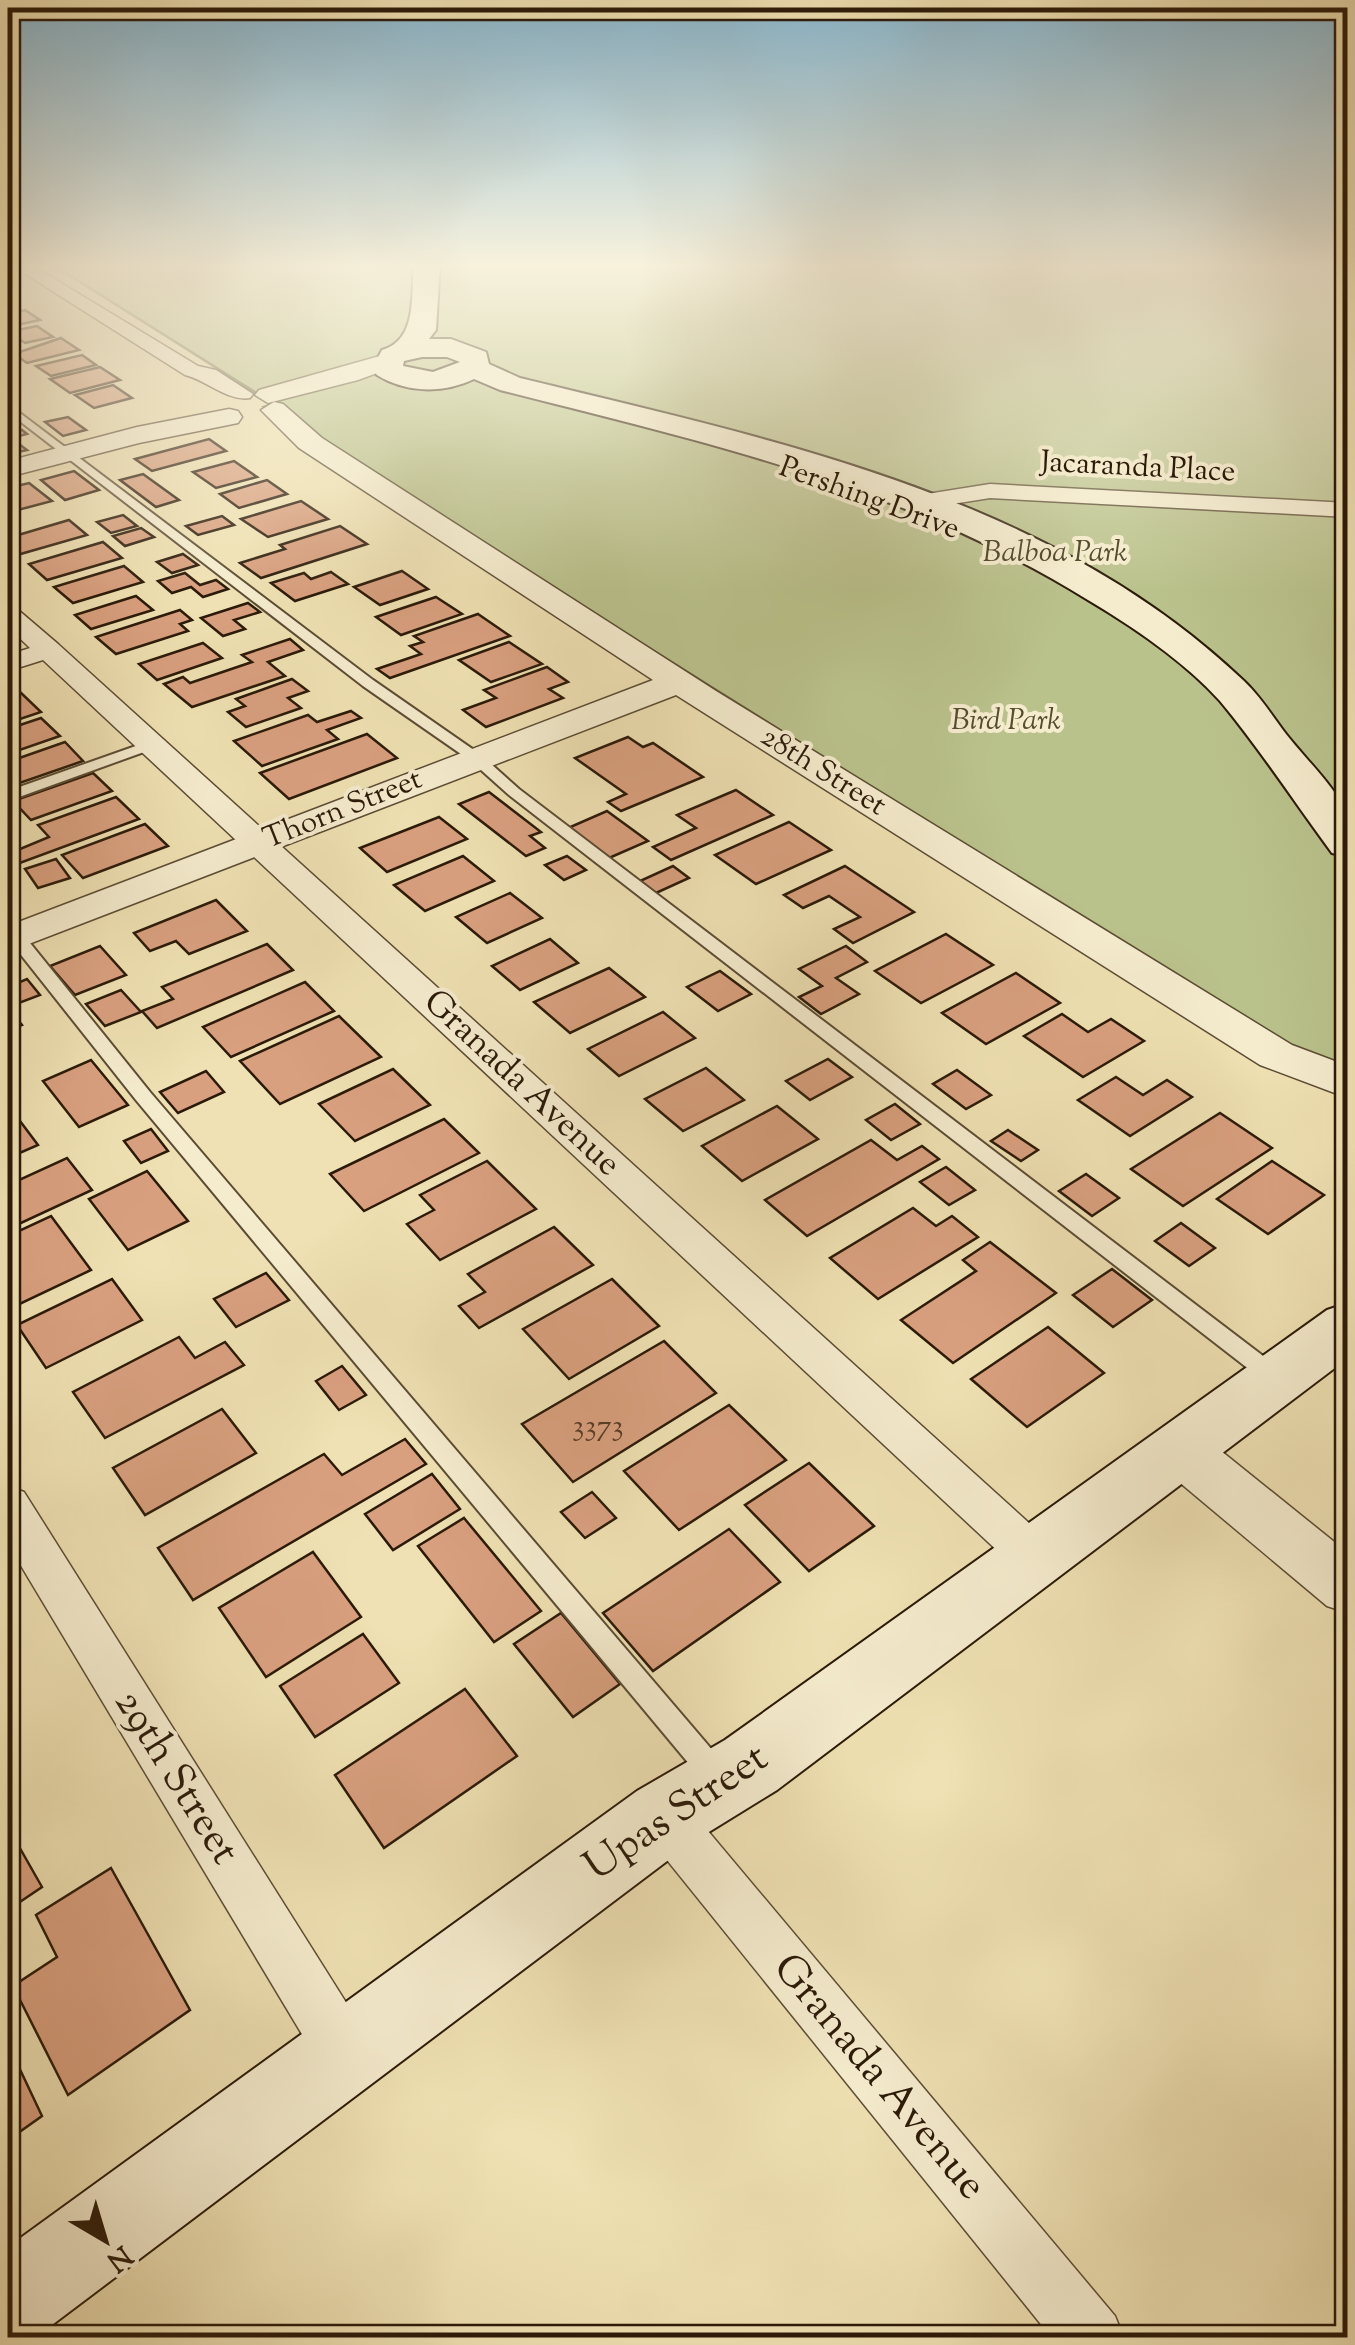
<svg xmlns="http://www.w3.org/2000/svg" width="1355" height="2345" font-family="'Sorts Mill Goudy',serif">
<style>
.green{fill:#bac28c;stroke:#726e4a;stroke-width:2.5}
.building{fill:#d9a07f;stroke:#2b1a09;stroke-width:2.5}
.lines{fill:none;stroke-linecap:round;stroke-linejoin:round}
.service-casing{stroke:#5c4c34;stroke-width:4}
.minor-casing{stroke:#5c4c34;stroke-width:3}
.tertiary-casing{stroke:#5c4c34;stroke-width:3}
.secondary-casing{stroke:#2b1a09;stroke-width:4}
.service{fill:#f5ecce;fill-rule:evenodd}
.minor{fill:#f5ecce;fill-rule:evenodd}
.tertiary{fill:#f5ecce;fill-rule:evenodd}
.secondary{fill:#f5ecce;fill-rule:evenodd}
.labels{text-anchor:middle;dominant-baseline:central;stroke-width:8;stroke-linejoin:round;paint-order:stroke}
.far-street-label{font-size:30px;fill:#2b1a09;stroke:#f5ecce}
.far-park-label{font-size:30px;font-style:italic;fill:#564c30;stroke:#f5ecce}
.number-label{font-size:30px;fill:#563c26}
.street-label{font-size:35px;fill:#2b1a09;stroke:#f5ecce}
.near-street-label{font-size:42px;fill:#2b1a09;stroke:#f5ecce}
</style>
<rect width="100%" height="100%" fill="#efe1b3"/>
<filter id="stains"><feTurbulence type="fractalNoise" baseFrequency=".002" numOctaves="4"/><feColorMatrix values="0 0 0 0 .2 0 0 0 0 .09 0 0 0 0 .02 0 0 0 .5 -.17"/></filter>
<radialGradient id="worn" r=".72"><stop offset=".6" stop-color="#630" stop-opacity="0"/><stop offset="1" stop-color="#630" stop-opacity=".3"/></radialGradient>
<polygon class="green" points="50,263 1347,263 1347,1085 264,407 274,404"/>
<g class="building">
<polygon points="25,310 40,320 8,327 8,314"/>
<polygon points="37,326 53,337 25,343 16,337 8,339 8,332"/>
<polygon points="61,338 79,350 27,363 14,354"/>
<polygon points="82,355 96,365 51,376 36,366"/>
<polygon points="100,367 120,380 70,393 50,379"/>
<polygon points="113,385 132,398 94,408 75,395"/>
<polygon points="68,417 86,430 63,436 45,422"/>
<polygon points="22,430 27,434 11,438 27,450 8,454 8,434"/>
<polygon points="209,439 226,451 152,471 135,459"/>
<polygon points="234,461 257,477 216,488 193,472"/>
<polygon points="74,471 99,490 65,500 41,480"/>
<polygon points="143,474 179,500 156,507 120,480"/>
<polygon points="267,480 287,494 239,508 220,494"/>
<polygon points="29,483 52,501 18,510 8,502 8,488"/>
<polygon points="301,501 328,519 268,537 241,519"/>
<polygon points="123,515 137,526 111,533 97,522"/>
<polygon points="222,516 234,525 198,535 186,526"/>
<polygon points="69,520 87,535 17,555 8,547 8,538"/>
<polygon points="340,526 367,544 261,578 240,563 285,549 280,545"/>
<polygon points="141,528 154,537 125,546 113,536"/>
<polygon points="103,542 122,558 47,580 29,564"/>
<polygon points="183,554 198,565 172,573 157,562"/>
<polygon points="124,566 143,582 73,603 54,587"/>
<polygon points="402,571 428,589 380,605 354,587"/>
<polygon points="331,572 348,584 295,601 271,583 304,573 311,579"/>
<polygon points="185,573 200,585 216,580 228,589 203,597 191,587 172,593 158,581"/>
<polygon points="136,596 153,610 91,629 75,615"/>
<polygon points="436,597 462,614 401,635 376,617"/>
<polygon points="248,603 260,612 234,620 245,629 223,636 201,618"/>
<polygon points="180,610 192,620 180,624 188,631 116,654 96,637"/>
<polygon points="478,614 510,636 390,678 377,669 421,654 410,646 423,642 414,636"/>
<polygon points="290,639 303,650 268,662 285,676 192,707 164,684 183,677 190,683 252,662 242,655"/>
<polygon points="509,642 542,664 491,682 459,660"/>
<polygon points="203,643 222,658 157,680 139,664"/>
<polygon points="547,667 568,682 549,689 563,698 486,727 463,710 496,698 484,690"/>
<polygon points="292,679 308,691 288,698 301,708 246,727 228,712 245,706 236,699"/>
<polygon points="19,691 41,712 8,723 8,695"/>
<polygon points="351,711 361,718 327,730 338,739 262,766 234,741 308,715 317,722"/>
<polygon points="41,718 60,736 8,754 8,729"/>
<polygon points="367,734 397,758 289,799 260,773"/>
<polygon points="628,737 643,747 653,743 703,777 621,811 608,802 626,794 575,758"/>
<polygon points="65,742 83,761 8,787 8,762"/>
<polygon points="93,773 112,791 31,820 13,801"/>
<polygon points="736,790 773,815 671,860 653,847 696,828 677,815"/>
<polygon points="489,792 541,832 530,836 545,848 526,856 459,804"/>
<polygon points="116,797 139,819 17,864 8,854 49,837 38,825"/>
<polygon points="607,811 648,841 609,858 568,828"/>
<polygon points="439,817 467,839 387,872 360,848"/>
<polygon points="789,822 831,850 756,884 715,855"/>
<polygon points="145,824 168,846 83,878 62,855"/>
<polygon points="463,856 494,881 425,911 394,885"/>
<polygon points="567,856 586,870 564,880 545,865"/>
<polygon points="56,859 70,878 38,888 25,869"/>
<polygon points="673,866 689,878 656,893 640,881"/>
<polygon points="845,866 914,912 853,943 834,929 860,917 829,896 803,908 784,895"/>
<polygon points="510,893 542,918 487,943 456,917"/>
<polygon points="216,900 247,931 189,954 176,941 150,951 134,933"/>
<polygon points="946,934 993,965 921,1003 875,971"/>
<polygon points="550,939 578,963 520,990 492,966"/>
<polygon points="267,944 293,970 157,1028 142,1011 173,999 162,987"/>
<polygon points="100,946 126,975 75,995 50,966"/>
<polygon points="846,946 867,962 836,978 859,994 821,1014 799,997 822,986 799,969"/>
<polygon points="609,968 645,997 570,1033 534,1002"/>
<polygon points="720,971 751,994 718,1011 687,987"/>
<polygon points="1016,973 1060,1003 986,1044 942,1013"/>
<polygon points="27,979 40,995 8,1007 22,1025 8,1031 8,987"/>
<polygon points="305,982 334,1011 231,1057 203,1027"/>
<polygon points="121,990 141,1012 105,1026 86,1004"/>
<polygon points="663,1012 695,1038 619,1076 588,1049"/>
<polygon points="1062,1014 1088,1032 1111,1019 1144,1041 1083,1077 1024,1036"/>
<polygon points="339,1016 381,1057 280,1104 240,1061"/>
<polygon points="828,1059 852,1077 810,1100 786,1081"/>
<polygon points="91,1060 128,1105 79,1127 43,1081"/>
<polygon points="706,1068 744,1100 683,1131 645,1099"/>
<polygon points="393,1069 430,1105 355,1141 319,1104"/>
<polygon points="957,1070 991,1095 966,1109 933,1084"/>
<polygon points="206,1071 224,1092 178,1113 160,1092"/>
<polygon points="1116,1077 1143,1095 1167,1080 1192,1097 1130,1136 1078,1100"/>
<polygon points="895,1104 920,1124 891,1140 866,1120"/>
<polygon points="8,1105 38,1145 8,1158"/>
<polygon points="777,1106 818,1139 742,1181 702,1146"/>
<polygon points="1220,1113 1272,1148 1183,1206 1131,1169"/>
<polygon points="444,1119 479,1153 364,1211 330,1174"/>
<polygon points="151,1129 168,1151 141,1163 124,1141"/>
<polygon points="1008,1130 1038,1150 1021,1161 991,1141"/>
<polygon points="871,1140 897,1160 922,1146 939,1159 807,1236 765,1200"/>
<polygon points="67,1158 92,1190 8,1229 8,1185"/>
<polygon points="487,1161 536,1209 440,1260 407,1224 434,1210 420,1195"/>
<polygon points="1272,1161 1324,1195 1268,1234 1217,1199"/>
<polygon points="946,1167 975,1190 949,1205 920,1182"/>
<polygon points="147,1171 188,1221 128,1250 89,1199"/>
<polygon points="1086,1174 1119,1198 1092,1216 1059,1191"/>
<polygon points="913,1208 936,1226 952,1216 978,1237 878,1299 830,1258"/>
<polygon points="51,1216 91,1270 9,1309 8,1236"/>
<polygon points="1181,1223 1215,1248 1189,1266 1155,1241"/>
<polygon points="554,1227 593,1265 479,1328 459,1306 485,1292 468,1274"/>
<polygon points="990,1242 1056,1293 953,1363 901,1320 976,1271 963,1260"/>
<polygon points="1112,1269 1152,1300 1113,1327 1073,1295"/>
<polygon points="266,1273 289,1300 236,1327 214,1299"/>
<polygon points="112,1279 142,1320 46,1368 17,1325"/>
<polygon points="612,1279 659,1326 569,1379 523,1329"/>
<polygon points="1048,1327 1104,1373 1027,1427 971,1379"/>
<polygon points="179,1337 195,1358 225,1342 244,1365 105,1438 73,1392"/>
<polygon points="664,1341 716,1393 573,1482 522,1424"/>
<polygon points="342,1366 366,1395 339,1410 316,1381"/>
<polygon points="729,1405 786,1460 679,1530 624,1471"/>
<polygon points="222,1409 256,1453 145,1515 113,1468"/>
<polygon points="405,1439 426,1464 193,1600 158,1548 324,1454 342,1475"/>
<polygon points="809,1463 874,1526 809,1571 745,1505"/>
<polygon points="432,1474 460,1509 393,1550 365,1514"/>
<polygon points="592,1492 616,1518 585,1538 561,1512"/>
<polygon points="464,1518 541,1611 494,1642 418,1546"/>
<polygon points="729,1529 780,1582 653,1671 603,1613"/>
<polygon points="313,1552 361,1617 266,1677 219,1608"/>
<polygon points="561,1613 620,1684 573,1717 514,1644"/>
<polygon points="363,1634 399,1683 315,1737 280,1686"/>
<polygon points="465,1689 517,1756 384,1848 335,1775"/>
<polygon points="17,1843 42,1887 8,1910 8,1849"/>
<polygon points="111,1868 190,2010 68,2095 13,1986 57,1957 36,1915"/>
<polygon points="8,2044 42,2116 8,2140"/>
</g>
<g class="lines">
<defs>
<g id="service">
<polygon points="8,404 373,680 481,755 519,789 1284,1372 1287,1378 1284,1384 1276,1387 1268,1384 509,795 471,761 363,686 8,412"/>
<polygon points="150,741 157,745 155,748 8,801 8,791"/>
<polygon points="16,932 22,933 150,1092 725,1765 729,1774 725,1783 715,1787 705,1783 136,1100 10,941 8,937"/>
</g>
<g id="minor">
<path d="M8,263H28L198,366L216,370L253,394L250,398C229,402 206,380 185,375Z"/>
<polygon points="990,484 1348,503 1348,517 990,498 927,508 916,501 927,494"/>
<polygon points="8,606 17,609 58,644 1050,1542 1057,1556 1050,1570 1034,1576 1018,1570 43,660 8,671 8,655 30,648 8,627"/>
<polygon points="8,1486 24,1492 364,2031 372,2051 364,2071 344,2079 324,2071 8,1544"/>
<polygon points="664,1792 682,1800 1115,2316 1124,2338 1052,2338 646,1834 638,1817 646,1800"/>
</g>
<g id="tertiary">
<polygon points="387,354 399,361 396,366 358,380 268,403 255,395 259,390"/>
<polygon points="274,402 283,404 322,438 716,691 1292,1045 1348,1066 1348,1098 1260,1065 676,695 8,952 8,926 653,680 299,448 261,410"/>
<polygon points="229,409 238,411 242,417 238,423 139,443 8,477 8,461 137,427"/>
<polygon points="1180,1428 1200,1434 1348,1553 1348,1613 1327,1606 1160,1466 1152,1450 1160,1434"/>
</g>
<g id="secondary">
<path d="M414,263H440L436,330L429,339H451L486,352L489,364L520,378C773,440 1049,495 1244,681C1260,696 1273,717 1286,734C1303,756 1336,788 1346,812C1351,823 1348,845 1348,857L1332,853C1295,803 1260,749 1220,701C1186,663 1132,626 1088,600C906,487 705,442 500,390L474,379C443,394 406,393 377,375L372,369L382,350C418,340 411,294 414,263ZM422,357H447L460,362L433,372L403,366L404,361Z"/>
<polygon points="1348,1303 1348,1358 777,1790 691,1843 40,2334 8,2338 8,2247 637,1791 725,1740 1327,1310"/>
</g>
</defs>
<use href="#service" class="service-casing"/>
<use href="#minor" class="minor-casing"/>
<use href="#tertiary" class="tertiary-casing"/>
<use href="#secondary" class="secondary-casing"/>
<use href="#service" class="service"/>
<use href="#minor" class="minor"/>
<use href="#tertiary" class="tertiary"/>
<use href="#secondary" class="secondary"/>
</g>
<linearGradient id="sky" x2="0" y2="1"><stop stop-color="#89b8d1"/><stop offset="0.45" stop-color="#f8f2dd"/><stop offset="1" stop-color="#f8f2dd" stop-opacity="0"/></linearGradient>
<rect width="1355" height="591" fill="url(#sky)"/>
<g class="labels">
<g class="far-street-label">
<text transform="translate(1138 468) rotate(3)">Jacaranda Place</text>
<text transform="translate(869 499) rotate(20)">Pershing Drive</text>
<text transform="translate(823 772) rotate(32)">28th Street</text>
<text transform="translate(343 810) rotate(-22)">Thorn Street</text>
</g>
<g class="far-park-label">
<text x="1055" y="553">Balboa Park</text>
<text x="1006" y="721">Bird Park</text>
</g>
<g class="number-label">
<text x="598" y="1427">3373</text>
</g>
<g class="street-label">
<text transform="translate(521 1084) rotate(43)">Granada Avenue</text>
</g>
<g class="near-street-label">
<text transform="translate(175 1778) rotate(58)">29th Street</text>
<text transform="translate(677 1814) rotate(-34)">Upas Street</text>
<text transform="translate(878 2078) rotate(50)">Granada Avenue</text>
</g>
</g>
<rect width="1355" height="2345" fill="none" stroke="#efe1b3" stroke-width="40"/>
<rect x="10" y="10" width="1335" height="2325" fill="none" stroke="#2b1a09" stroke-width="5"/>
<rect x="20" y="20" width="1315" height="2305" fill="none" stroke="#2b1a09" stroke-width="2.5"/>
<g transform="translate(105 2240) rotate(142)" stroke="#f5ecce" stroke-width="8" paint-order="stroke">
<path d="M0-8L18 38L0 25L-18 38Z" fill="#2b1a09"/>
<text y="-15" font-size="28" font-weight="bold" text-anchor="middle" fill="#2b1a09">N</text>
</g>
<rect width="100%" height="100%" filter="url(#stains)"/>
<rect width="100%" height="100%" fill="url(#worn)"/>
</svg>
